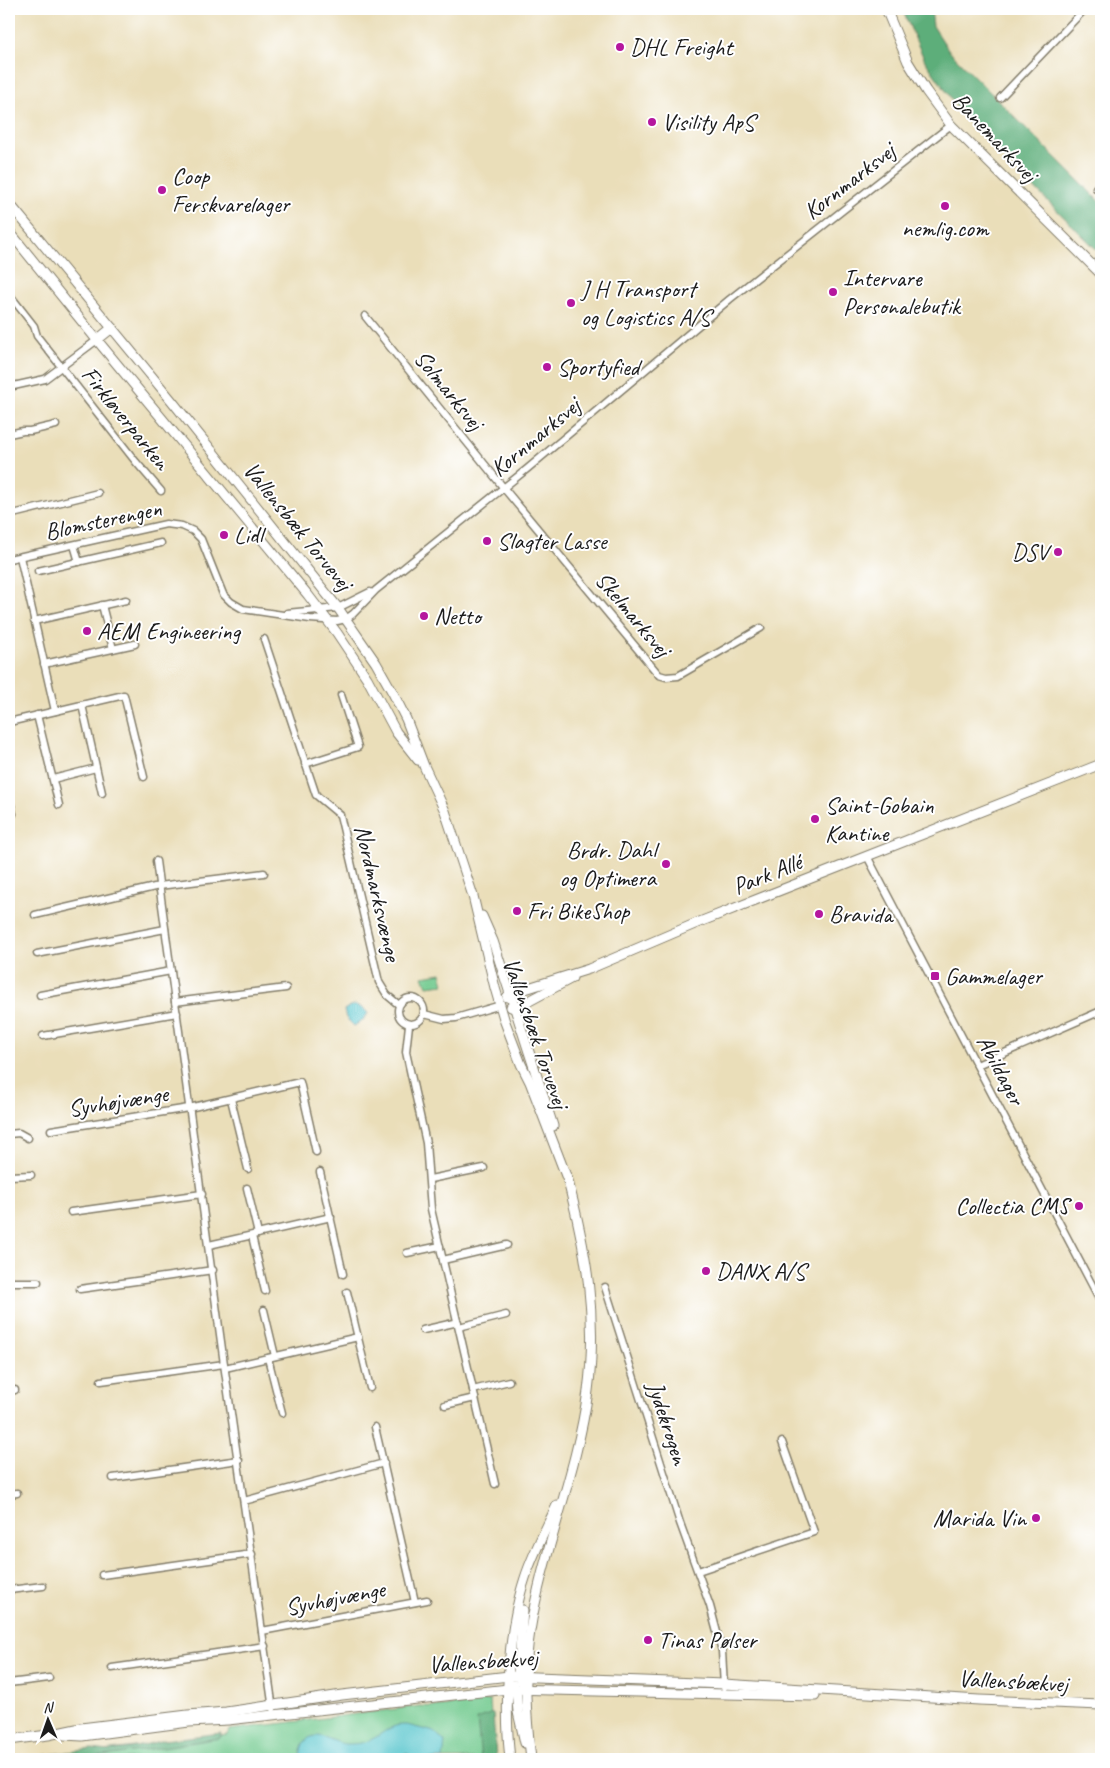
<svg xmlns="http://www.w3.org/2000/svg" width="1110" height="1768" font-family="Caveat,sans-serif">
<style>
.green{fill:#72ca8f;stroke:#477356}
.forest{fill:#5dae7a;stroke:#3c654b}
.water{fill:#58c6cd;stroke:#3a7174}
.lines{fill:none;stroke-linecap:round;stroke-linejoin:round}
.street-casing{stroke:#837d6a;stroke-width:9}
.secondary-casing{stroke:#837d6a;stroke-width:11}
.street{stroke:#fff;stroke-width:6}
.secondary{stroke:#fff;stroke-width:9}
.poi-dot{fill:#b5179e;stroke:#fff;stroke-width:2}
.labels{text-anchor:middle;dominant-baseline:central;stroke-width:4;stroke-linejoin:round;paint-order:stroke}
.poi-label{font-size:24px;fill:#1c1c1c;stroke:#fff;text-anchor:start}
.street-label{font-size:24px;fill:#1c1c1c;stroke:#fff}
</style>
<rect width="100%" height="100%" fill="#fff"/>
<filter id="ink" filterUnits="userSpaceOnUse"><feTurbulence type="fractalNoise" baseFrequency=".02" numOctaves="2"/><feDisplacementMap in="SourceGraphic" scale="10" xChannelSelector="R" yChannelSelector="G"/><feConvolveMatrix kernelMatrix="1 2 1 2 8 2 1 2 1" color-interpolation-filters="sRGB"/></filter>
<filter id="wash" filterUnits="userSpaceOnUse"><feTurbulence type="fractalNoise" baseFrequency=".0096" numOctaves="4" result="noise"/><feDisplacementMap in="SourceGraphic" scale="20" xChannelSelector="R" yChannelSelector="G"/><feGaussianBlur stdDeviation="1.12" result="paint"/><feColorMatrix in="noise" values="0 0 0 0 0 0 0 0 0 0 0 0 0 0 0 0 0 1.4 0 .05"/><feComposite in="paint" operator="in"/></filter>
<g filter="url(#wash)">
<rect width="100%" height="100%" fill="#eadeb9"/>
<g class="green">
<polygon points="441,973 444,984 427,986 423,976"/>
<polygon points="490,1700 494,1759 42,1759 227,1735 229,1730 420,1706 440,1707"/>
</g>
<g class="forest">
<polygon points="902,9 931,9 933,26 950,52 1101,203 1101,254 967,121 925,61"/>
<polygon points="493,1713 496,1759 481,1759 477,1719"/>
<polygon points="221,1733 220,1738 113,1755 66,1759 15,1759 92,1749 109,1751 132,1748 164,1740"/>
</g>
<g class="water">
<polygon points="355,1005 363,1008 368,1013 364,1019 354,1026 346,1018 344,1010 350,1006"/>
<path d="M407,1725L435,1732L445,1742L443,1759H411L410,1755L405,1753L401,1756L400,1759H301C300,1754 301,1749 303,1744C314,1727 331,1742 345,1744C351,1744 359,1744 365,1742C376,1739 384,1730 395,1726C399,1725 403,1725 407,1725Z"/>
</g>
</g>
<g filter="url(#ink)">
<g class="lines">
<defs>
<g id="street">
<polyline points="1000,98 1085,9"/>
<polyline points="1096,188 1101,183"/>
<polyline points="9,294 34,326 37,336 136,462 161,491"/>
<polyline points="365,316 507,492 659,675 666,677 678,676 761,628"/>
<polyline points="9,387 45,379 97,340"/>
<polyline points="9,434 23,431 30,431 56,425"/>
<polyline points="9,515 98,493"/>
<polyline points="74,545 79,562"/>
<polyline points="20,557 55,711"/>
<polyline points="9,559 166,524 182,526 193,531 201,539 223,594 231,602 243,609 310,619 337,621 346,619 353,614 376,590 527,469 730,299 951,125"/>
<polyline points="38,571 161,543"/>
<polyline points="102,605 113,649"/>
<polyline points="287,613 338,608 370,592"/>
<polyline points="34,621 126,600"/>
<polyline points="264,639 316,795 340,815 379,982 387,995 399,1005"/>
<polyline points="44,664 135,644"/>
<polyline points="82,705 102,793"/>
<polyline points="37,715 59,805"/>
<polyline points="9,722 124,695 144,777"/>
<polyline points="305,764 358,747 341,695"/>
<polyline points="53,779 96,768"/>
<polyline points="9,797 13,814"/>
<polyline points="867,856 1101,1302"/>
<polyline points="156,861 224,1364 273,1709"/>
<polyline points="35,915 159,886 264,873"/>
<polyline points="37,954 165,929"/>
<polyline points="40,995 171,971"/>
<circle cx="411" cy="1011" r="13"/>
<polyline points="175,1002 286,988"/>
<polyline points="424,1014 444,1019 456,1018 501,1005"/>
<polyline points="409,1025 406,1052 426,1143 431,1209 495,1484"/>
<polyline points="43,1036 177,1013"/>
<polyline points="977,1065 1101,1011"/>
<polyline points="231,1099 248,1169"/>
<polyline points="51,1130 189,1108 300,1082 316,1152"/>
<polyline points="9,1134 19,1133 28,1138"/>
<polyline points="320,1172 343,1274"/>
<polyline points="9,1176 31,1175"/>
<polyline points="430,1179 484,1168"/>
<polyline points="247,1188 258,1234"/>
<polyline points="71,1212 202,1194"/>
<polyline points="252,1236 265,1291"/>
<polyline points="209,1245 331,1217"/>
<polyline points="407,1253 440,1246"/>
<polyline points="443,1260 507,1245"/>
<polyline points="9,1282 38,1282"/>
<polyline points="605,1287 680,1523 710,1606 722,1651 724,1687"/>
<polyline points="80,1289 213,1270"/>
<polyline points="347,1292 370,1388"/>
<polyline points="264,1310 275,1356"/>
<polyline points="459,1327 506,1315"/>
<polyline points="423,1330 458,1322"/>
<polyline points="268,1358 282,1413"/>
<polyline points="225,1368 358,1337"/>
<polyline points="101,1381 224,1364"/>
<polyline points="473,1390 509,1381"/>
<polyline points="9,1391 15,1390"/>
<polyline points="445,1405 475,1398"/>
<polyline points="375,1427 415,1602"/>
<polyline points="113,1478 239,1460"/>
<polyline points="9,1494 17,1493"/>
<polyline points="244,1501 384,1463"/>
<polyline points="698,1571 814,1532 782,1442"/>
<polyline points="102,1575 252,1554"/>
<polyline points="9,1590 43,1586"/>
<polyline points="262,1631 427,1600"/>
<polyline points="112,1668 265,1646"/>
<polyline points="9,1683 49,1678"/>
</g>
<g id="secondary">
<polyline points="886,9 908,62 926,91 951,125 1101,274"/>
<polyline points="9,203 172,401 338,608 376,663 393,693 406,719 424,766 445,811 473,896 495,988 505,1022 521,1064 530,1082 568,1181"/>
<polyline points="9,231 97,340 308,595 337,633 367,678 396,732 418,760"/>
<polyline points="97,340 112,328"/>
<polyline points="482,916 493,941 553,1126"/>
<polyline points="507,997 510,994 522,990 589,969 697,923 1101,764"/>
<polyline points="511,1007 514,1008 520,1006 572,978"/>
<polyline points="521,1681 518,1676 523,1610"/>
<polyline points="514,1685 516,1689 518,1712 525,1743"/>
<polyline points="64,1735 82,1736 189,1722 228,1720 508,1689 815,1696"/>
<polyline points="9,1740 48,1735 81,1728 188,1715 226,1712 342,1695 509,1676 724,1684 979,1700 1101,1705"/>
<path d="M510,1759C504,1706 508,1629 525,1578C533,1553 546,1529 557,1505"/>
<path d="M531,1759C526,1716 523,1674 530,1631C543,1549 577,1473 588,1391C598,1315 586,1250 567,1177"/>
</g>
</defs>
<use href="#street" class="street-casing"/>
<use href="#secondary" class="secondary-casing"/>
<use href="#street" class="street"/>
<use href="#secondary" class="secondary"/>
</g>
</g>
<g class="poi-dot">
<circle cx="620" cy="47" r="5"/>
<circle cx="652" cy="122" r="5"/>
<circle cx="162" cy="190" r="5"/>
<circle cx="945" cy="206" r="5"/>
<circle cx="833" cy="292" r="5"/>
<circle cx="571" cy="303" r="5"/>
<circle cx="547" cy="367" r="5"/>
<circle cx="224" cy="535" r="5"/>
<circle cx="487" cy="541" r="5"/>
<circle cx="1058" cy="552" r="5"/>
<circle cx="424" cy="616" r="5"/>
<circle cx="87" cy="631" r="5"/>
<circle cx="815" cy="819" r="5"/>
<circle cx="666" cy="864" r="5"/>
<circle cx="517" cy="911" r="5"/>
<circle cx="819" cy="914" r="5"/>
<rect x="930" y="971" width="10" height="10" rx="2.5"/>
<circle cx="1079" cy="1206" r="5"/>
<circle cx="706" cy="1271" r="5"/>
<circle cx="1036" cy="1518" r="5"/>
<circle cx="648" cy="1640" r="5"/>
</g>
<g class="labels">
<g class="poi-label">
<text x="630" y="47">DHL Freight</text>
<text x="662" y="122">Visility ApS</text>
<text x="172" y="176">Coop<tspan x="172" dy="28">Ferskvarelager</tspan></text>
<text x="945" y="228" text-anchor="middle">nemlig.com</text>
<text x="843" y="278">Intervare<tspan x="843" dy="28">Personalebutik</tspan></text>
<text x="581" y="289">J H Transport<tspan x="581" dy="28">og Logistics A/S</tspan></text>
<text x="557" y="367">Sportyfied</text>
<text x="234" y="535">Lidl</text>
<text x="497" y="541">Slagter Lasse</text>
<text x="1048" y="552" text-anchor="end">DSV</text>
<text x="434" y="616">Netto</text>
<text x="97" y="631">AEM Engineering</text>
<text x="825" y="805">Saint-Gobain<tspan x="825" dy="28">Kantine</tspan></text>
<text x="656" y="850" text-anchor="end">Brdr. Dahl<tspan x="656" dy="28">og Optimera</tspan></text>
<text x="527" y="911">Fri BikeShop</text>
<text x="829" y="914">Bravida</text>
<text x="945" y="976">Gammelager</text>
<text x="1069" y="1206" text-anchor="end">Collectia CMS</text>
<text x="716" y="1271">DANX A/S</text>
<text x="1026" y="1518" text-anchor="end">Marida Vin</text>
<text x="658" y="1640">Tinas Pølser</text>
</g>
<g class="street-label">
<text transform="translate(995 137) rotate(47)">Banemarksvej</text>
<text transform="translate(849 181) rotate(-38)">Kornmarksvej</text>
<text transform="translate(449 390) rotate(51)">Solmarksvej</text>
<text transform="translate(126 418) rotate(51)">Firkløverparken</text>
<text transform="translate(535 437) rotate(-40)">Kornmarksvej</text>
<text transform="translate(103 520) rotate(-12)">Blomsterengen</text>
<text transform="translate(298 526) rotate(51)">Vallensbæk Torvevej</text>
<text transform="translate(633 614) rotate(50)">Skelmarksvej</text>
<text transform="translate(767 874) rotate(-22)">Park Allé</text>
<text transform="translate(378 893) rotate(77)">Nordmarksvænge</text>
<text transform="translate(536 1033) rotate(71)">Vallensbæk Torvevej</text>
<text transform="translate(1001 1070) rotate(62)">Abildager</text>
<text transform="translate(118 1101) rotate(-9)">Syvhøjvænge</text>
<text transform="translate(668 1423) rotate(72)">Jydekrogen</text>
<text transform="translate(335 1598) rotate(-11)">Syvhøjvænge</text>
<text transform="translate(483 1661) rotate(-4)">Vallensbækvej</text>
<text transform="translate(1013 1681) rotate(3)">Vallensbækvej</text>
</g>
</g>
<rect width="1110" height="1768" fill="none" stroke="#fff" stroke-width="30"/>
<g transform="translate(48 1720) rotate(358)" stroke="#ffffff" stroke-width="4" paint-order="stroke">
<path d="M0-4L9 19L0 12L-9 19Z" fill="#1c1c1c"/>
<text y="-8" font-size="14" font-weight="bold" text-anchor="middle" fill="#1c1c1c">N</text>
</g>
</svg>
